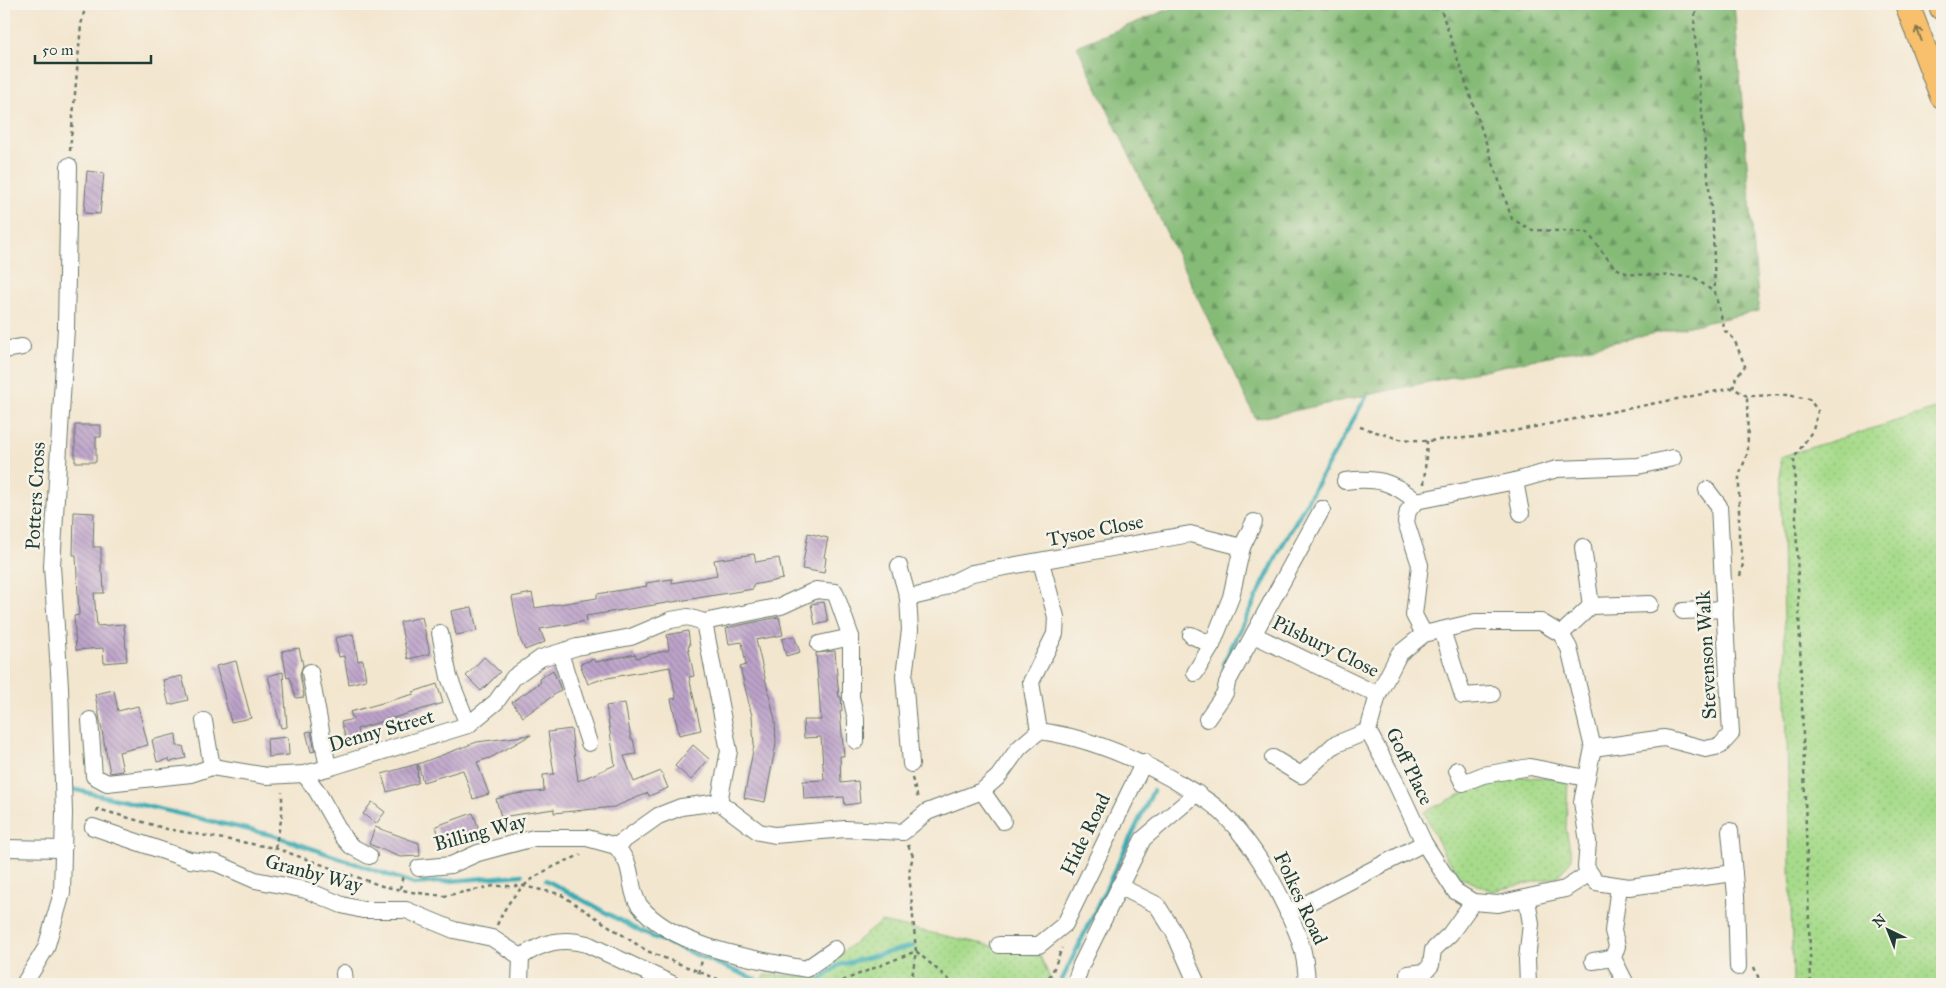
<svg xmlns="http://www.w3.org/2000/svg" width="1946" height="988" font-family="'IM FELL Great Primer',serif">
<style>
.grass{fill:url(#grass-dots);stroke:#638c60}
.forest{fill:url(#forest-firs);stroke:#527c56}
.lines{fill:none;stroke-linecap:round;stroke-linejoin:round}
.stream{stroke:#39abb3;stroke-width:4.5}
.building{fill:url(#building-back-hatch)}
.minor-casing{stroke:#69786a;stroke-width:18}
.highway-casing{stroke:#69786a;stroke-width:26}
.path{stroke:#69786a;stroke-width:2.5;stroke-dasharray:4 4;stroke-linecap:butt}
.minor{stroke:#fff;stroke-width:16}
.highway{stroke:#f8bf6c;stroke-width:24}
.oneway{stroke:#81784d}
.labels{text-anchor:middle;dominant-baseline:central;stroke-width:5;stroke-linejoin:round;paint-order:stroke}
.street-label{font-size:20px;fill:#1f3d34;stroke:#f7f3e8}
</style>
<defs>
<pattern id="grass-dots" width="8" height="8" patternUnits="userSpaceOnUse" patternTransform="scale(1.25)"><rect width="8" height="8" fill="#a7db8b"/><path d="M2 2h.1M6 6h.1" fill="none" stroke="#8fbd79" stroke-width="1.8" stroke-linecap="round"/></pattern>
<pattern id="forest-firs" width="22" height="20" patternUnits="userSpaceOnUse" patternTransform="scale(1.25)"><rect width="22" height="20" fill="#85bb77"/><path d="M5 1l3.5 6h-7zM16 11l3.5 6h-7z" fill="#6c9962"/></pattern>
<pattern id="building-back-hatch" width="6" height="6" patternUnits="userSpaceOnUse" patternTransform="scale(1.25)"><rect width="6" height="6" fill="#bda3ca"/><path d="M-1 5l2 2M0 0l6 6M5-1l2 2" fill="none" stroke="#9986a5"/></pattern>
</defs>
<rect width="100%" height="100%" fill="#f7f3e8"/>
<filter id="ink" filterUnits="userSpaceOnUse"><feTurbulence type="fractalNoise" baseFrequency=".02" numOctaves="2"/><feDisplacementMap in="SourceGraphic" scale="10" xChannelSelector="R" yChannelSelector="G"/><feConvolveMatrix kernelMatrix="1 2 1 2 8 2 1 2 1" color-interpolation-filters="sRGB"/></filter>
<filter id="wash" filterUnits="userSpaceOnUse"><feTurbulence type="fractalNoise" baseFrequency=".0096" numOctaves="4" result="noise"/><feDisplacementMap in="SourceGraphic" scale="20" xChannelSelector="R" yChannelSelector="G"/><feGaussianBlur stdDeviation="1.12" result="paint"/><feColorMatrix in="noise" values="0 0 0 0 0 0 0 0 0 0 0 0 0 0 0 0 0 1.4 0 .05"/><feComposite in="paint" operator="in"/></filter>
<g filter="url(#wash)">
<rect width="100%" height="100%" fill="#f3e6cf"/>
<g class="grass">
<polygon points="1942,407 1942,984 1793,984 1780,457"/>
<polygon points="1523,777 1568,778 1566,829 1572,859 1557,877 1492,891 1460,877 1444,854 1424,812 1480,785"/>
<polygon points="881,922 1040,956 1053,984 762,984 765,975 812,976"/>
</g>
<polygon class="forest" points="1182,4 1734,4 1759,311 1256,419 1077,46"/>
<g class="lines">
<g class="stream">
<polyline points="1223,664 1283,544 1366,397"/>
<polyline points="72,789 276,836 414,884 522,875"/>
<polyline points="546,880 643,933 767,984"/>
<polyline points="815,984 839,965 913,946"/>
<polyline points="1060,984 1153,791"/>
</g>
</g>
<g id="blocks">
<g class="building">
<polygon points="87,171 104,173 100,214 84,213"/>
<polygon points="75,425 101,425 101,437 96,437 96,462 75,462"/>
<polygon points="74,512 94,513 93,547 101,547 101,573 103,573 104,593 94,593 97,626 124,624 127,661 104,663 103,648 76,650 74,616 79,615 76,555 73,555"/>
<polygon points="808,533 828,538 824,557 826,558 824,573 802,569"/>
<polygon points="754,554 756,562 779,558 783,579 753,585 753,589 586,616 587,621 540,629 545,642 525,650 520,639 512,597 532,593 535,608 597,598 597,594 647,586 646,583 672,579 672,583 717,575 714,560"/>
<polygon points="824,602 828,622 815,625 811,604"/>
<polygon points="472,607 477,631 456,635 451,611"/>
<polygon points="422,617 430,654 408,659 400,622"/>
<polygon points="779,617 783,635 756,640 775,720 776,744 765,802 744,798 754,745 752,716 740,667 746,665 742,642 729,644 726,628"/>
<polygon points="688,631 690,646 688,646 694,676 689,677 701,730 679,735 671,699 676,698 670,667 602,679 588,684 580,664 594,659 596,662 635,654 636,658 669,650 667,635"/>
<polygon points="353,634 358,661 363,660 366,680 349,684 344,656 339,657 335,638"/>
<polygon points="794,636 800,652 786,656 782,639"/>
<polygon points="299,648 303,665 300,674 304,697 296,698 290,677 287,678 282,651"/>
<polygon points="835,651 839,697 841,697 842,711 840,712 844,756 840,756 841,783 858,781 860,803 845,805 844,797 804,799 803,781 824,780 821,737 804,738 803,720 821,720 816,653"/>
<polygon points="484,657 500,672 481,691 466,676"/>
<polygon points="236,661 251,718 231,722 216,666"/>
<polygon points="553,670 561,690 523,717 512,702 541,682 539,679"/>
<polygon points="283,672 287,727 281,728 268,676"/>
<polygon points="182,676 188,700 169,705 163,680"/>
<polygon points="437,684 443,703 357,729 359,738 347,742 341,722 353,719 350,712 414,694 413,692"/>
<polygon points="114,690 118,711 138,706 148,745 119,752 123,771 110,773 95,694"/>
<polygon points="625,703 631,739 633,739 636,754 624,756 634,782 661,771 668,788 649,796 648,793 614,807 554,813 554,809 501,817 496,799 515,794 544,791 543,775 554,774 548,732 571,729 578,781 615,765 606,706"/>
<polygon points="311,731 315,751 311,752 306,732"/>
<polygon points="176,734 177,746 183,746 186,758 170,762 169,759 157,762 152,740"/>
<polygon points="531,735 490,758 477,762 489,794 473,799 463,770 423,782 418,764 477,742"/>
<polygon points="288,737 289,755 268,757 267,739"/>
<polygon points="693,745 709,759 691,780 675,766"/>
<polygon points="417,764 418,783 387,792 382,774"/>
<polygon points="372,802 385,812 376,824 363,814"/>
<polygon points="473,813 480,832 441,844 436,826"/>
<polygon points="375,827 419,843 420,856 400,857 369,844"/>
</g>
</g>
</g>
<g filter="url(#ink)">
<use href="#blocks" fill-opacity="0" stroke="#69786a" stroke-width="1"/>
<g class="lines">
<defs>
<g id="minor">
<polyline points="4,350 22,347"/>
<path d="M1345,481C1376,477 1392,481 1416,501"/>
<polyline points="1515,481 1521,513"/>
<polyline points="1583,547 1591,606"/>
<polyline points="899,566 908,598 910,630 904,676 911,764"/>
<polyline points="908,598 933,592 972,573 1190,534 1242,547"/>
<polyline points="1683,611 1725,609"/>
<polyline points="704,622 729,751 719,802 759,832 775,835 845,829 903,832 927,812 982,791 998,777 1019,748 1039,731"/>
<polyline points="1442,630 1463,696 1492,694"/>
<polyline points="440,633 449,677 468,725"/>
<polyline points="1424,634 1414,615 1420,565 1406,522 1408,511 1416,501 1515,481 1557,469 1638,466 1673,458"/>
<polyline points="1561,634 1591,606 1650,604"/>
<polyline points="1191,635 1212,645"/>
<polyline points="1254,635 1378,695"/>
<polyline points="819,644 851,637"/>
<polyline points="560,653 589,743"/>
<polyline points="310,672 328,768"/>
<polyline points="1195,673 1212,645 1231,597 1242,547 1254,522"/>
<polyline points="1207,719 1225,693 1227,683 1322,509"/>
<polyline points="90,720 94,776 107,783 191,774 212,767 267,776 304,774 328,768 468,725 496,702 514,677 541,658 577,647 631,637 671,620 688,617 704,622 781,606 816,590 835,592 851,637 851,697 856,719 856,741"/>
<polyline points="204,721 212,767"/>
<path d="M1039,731C1086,737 1129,755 1170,778C1187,788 1203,796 1218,809C1246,835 1266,867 1283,902C1298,932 1306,951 1307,984"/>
<polyline points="1039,731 1031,682 1055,634 1056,617 1041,562"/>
<polyline points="1593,748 1664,738 1706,749 1720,746 1731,734 1719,506 1707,490"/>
<polyline points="1273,758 1301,775 1334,745 1368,731"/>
<polyline points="1457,770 1463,783 1483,775 1530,767 1586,778"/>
<polyline points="304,774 317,791 343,837 351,846 369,856"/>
<polyline points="982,791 1003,821"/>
<polyline points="93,827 190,860 216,863 255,880 306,890 342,905 363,910 406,910 454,930 492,938 521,957"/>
<polyline points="1730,831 1736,896 1738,967"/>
<path d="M616,846C620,851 624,857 627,863C632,875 631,895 640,906C674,948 755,959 806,969L835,949"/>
<polyline points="4,848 62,849"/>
<polyline points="419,868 451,865 478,853 534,838 587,838 616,846 658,816 681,807 719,802"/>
<polyline points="1590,873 1565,889 1498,904 1473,902 1455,891 1424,843 1395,781 1368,731 1378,695 1399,654 1424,634 1475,622 1541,622 1561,634 1569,648 1593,748 1582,802 1588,842 1586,867 1596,882 1629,887 1734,873"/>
<polyline points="1119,886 1157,905 1174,932 1197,984"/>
<polyline points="1619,886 1613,931 1617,946 1613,958 1625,982"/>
<polyline points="1527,899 1531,924 1527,959 1528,984"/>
<polyline points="1288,913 1424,843"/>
<polyline points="999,945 1039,945 1065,924 1144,762"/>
<path d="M521,957C543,942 562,937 587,944L672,984"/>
<polyline points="1593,961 1613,958"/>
<polyline points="344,973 345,984"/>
<polyline points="1408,974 1425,972 1431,965 1433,950 1450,934 1473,902"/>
<polyline points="24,984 46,948 62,893 64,813 60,687 52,566 66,328 69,166"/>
<polyline points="520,984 521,957"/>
<polyline points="1075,984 1081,965 1143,839 1197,793"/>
</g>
<g id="highway">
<polyline points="1907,4 1942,96"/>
<polyline points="1941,4 1942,8"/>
</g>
</defs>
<use href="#minor" class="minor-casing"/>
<use href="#highway" class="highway-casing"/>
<g class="path">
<polyline points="1439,4 1512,219 1532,230 1587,232 1614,267 1628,274 1694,277 1715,293 1725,331 1734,339 1745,366 1736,377 1733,388"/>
<polyline points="1696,4 1694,27 1713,230 1715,293"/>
<polyline points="70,151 81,25 86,4"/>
<polyline points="1360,427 1399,439 1427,441 1488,436 1733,388 1747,396 1787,395 1809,399 1818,411 1813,430 1794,458 1811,984"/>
<polyline points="1424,484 1427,441"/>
<polyline points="1740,576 1743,564 1739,537 1739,476 1748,452 1747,396"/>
<polyline points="912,778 918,799"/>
<polyline points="97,812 98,809 167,829 275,848 382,886 412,892 444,896 494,886 523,886 560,894 647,951 730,984"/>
<polyline points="908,845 913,856 909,872 916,951 911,984"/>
<polyline points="275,848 282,816 282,792"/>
<polyline points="400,889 403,875"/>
<path d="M497,925C514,884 542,870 581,855"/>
<polyline points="1754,967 1761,984"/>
<polyline points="698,973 702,961"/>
<polyline points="835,984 916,951 954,984"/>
<polyline points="1044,984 1052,973 1062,948"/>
</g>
<use href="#minor" class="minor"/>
<use href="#highway" class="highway"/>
</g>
<defs><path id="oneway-shaft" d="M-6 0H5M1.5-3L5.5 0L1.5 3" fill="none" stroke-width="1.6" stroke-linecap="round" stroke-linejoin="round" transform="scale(1.25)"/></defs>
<use class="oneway" href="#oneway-shaft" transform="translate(1919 34) rotate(-111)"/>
</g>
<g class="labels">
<g class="street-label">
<text transform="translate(35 496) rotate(-87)">Potters Cross</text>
<text transform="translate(1095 530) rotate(-11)">Tysoe Close</text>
<text transform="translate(1326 646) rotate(26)">Pilsbury Close</text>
<text transform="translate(1706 655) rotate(-93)">Stevenson Walk</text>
<text transform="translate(381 730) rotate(-16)">Denny Street</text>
<text transform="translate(1410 766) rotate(64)">Goff Place</text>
<text transform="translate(480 832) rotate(-15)">Billing Way</text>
<text transform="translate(1085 834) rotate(-64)">Hide Road</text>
<text transform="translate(314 873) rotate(15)">Granby Way</text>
<text transform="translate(1301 898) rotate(65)">Folkes Road</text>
</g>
</g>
<rect width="1946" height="988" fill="none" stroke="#f7f3e8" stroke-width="20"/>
<g transform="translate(1888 930) rotate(317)" stroke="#f7f3e8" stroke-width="4" paint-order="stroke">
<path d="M0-4L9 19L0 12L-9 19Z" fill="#1f3d34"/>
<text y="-8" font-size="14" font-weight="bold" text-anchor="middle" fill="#1f3d34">N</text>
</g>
<path d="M35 55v8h116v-8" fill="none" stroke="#1f3d34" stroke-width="2.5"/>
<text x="42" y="55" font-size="15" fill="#1f3d34" stroke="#f7f3e8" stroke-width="4" paint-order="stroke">50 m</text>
</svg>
